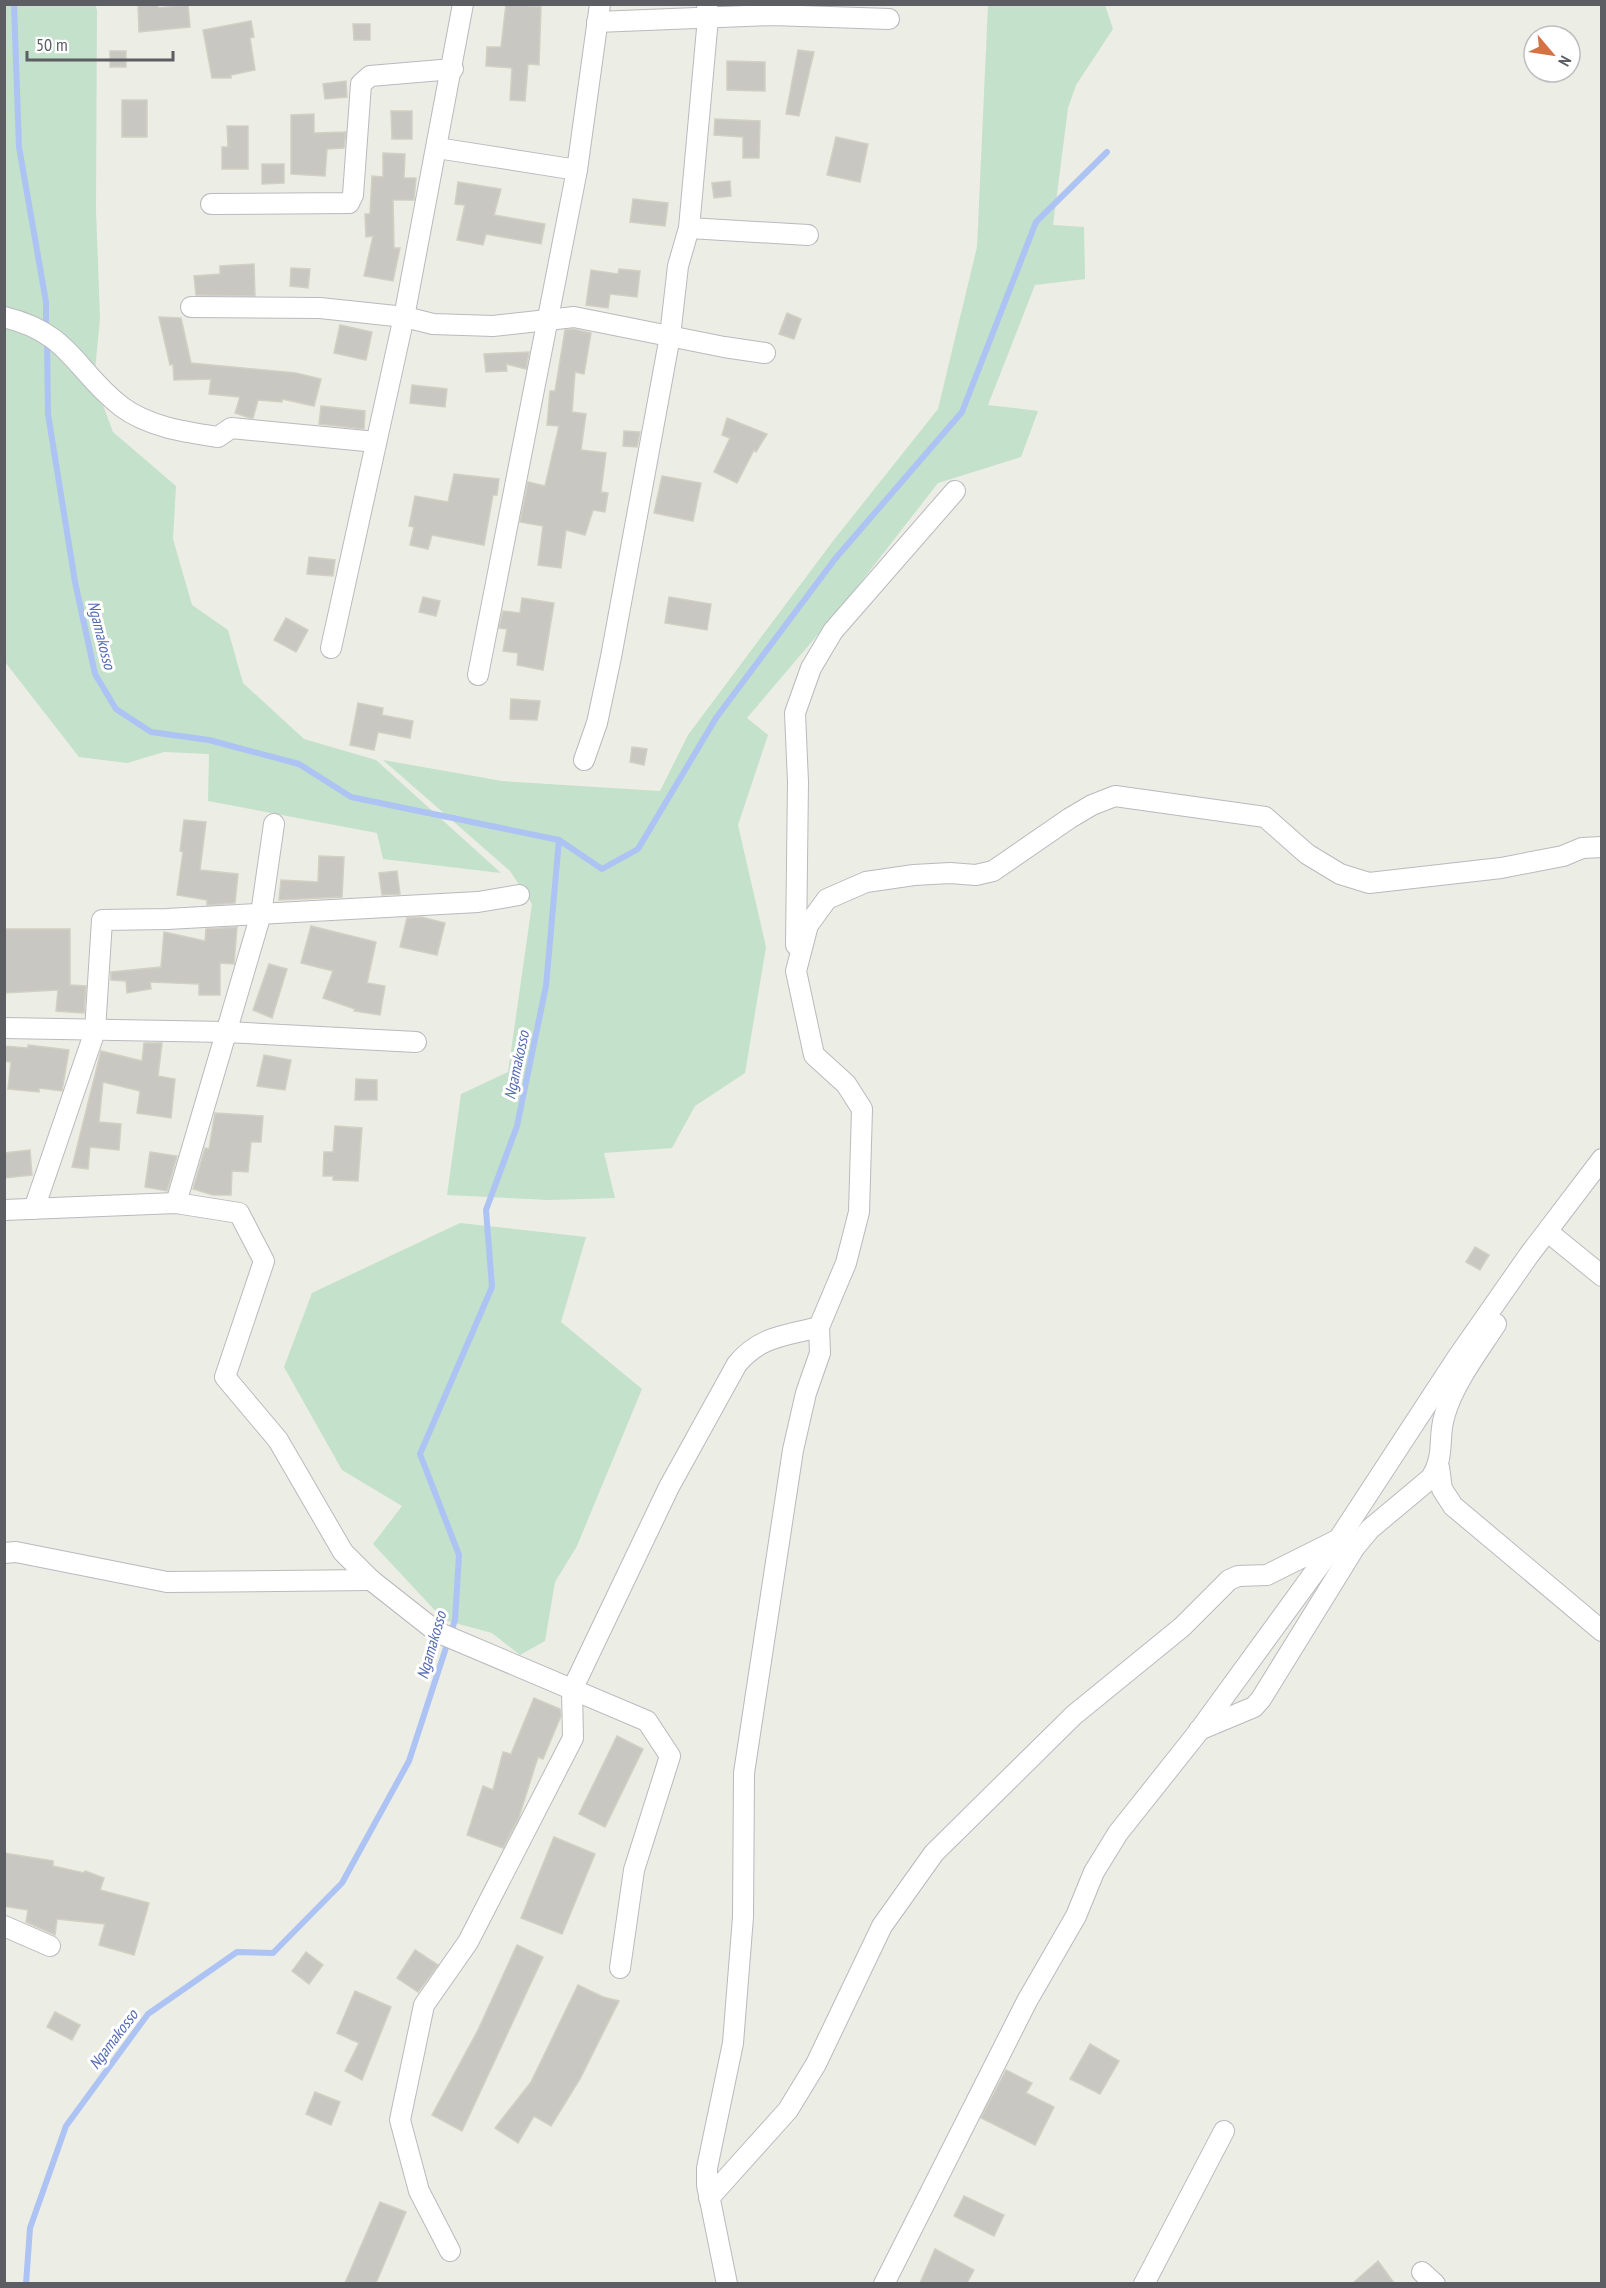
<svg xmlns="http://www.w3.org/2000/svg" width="1606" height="2288" font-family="'PT Sans Narrow',sans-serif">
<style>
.green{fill:#c4e1cb}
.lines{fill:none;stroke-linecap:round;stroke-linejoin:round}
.stream{stroke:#adc3f4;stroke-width:6}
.building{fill:#c8c7c1;stroke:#d1d0c3;stroke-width:1.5}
.street-casing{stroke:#b9babf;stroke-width:22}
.street{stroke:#fff;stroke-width:20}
.labels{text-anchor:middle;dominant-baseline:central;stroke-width:6;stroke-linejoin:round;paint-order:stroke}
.water-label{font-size:16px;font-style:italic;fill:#536ab4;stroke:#fff}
</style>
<rect width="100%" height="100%" fill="#ecede4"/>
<g class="green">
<polygon points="5,5 95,5 97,10 96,210 100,318 94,381 113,432 176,486 173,539 192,605 228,630 243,683 304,739 376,760 501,873 383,859 377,833 208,801 209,754 164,752 127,763 79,757 5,662"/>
<polygon points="988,5 1105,5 1113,29 1076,85 1068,108 1053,225 1084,227 1085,279 1035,285 988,405 1038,411 1021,457 938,483 843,605 747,718 768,735 738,825 766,947 745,1073 695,1106 672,1148 604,1153 615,1198 549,1200 447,1195 461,1094 508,1072 532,904 510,871 383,760 502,781 660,791 688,735 833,541 938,409 977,247"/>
<polygon points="460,1223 586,1237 561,1322 642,1389 577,1546 555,1582 545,1641 520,1655 492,1633 444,1620 373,1544 402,1506 342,1470 284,1367 312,1293"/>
</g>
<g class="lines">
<g class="stream">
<polyline points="14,4 19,147 46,302 46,328"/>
<polyline points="559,840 602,869 638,849 716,718 835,559 962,412 1036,222 1107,152"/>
<polyline points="26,2284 30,2228 66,2126 148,2014 237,1952 273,1953 342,1883 409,1761 455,1620 459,1555 420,1454 492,1287 486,1210 517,1126 546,986 559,840 351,797 299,764 209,740 151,732 116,709 95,674 75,582 48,414 47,339"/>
</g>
</g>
<g class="building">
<polygon points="138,4 158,4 158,8 188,5 190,27 139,32"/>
<polygon points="506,4 541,7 539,65 528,64 525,101 510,100 512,68 486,66 487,47 501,47"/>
<polygon points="251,21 254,37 250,38 255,70 231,75 231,78 212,78 203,30"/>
<polygon points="353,24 370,24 370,40 354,40"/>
<polygon points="798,50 814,52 799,116 786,114"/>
<rect x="110" y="51" width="16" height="16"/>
<polygon points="727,61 765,62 765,91 727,90"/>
<polygon points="346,81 347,97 325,99 323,84"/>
<rect x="122" y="100" width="25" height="37"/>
<polygon points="391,111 412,111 412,139 392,139"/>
<polygon points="314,114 314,133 346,132 344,148 327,149 325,176 291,174 291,115"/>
<polygon points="715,119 760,121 759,158 743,158 743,137 714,135"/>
<polygon points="227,126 248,126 248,169 222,169 222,147 228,147"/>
<polygon points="836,137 868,144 860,182 827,175"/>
<polygon points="383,153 405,154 404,178 416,178 414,200 393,200 394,248 400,248 393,281 364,276 373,236 366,237 365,214 370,214 372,176 383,177"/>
<polygon points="262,164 284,164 284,183 262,184"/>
<polygon points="730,181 731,196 714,198 712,183"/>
<polygon points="458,182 501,189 494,215 545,224 541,244 486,234 483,245 457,240 465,205 455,204"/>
<polygon points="633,199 668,203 665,226 630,222"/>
<polygon points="254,264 255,296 196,295 194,276 220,274 220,266"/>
<polygon points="291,268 310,269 308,288 290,286"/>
<polygon points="619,269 640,271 637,297 610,294 608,308 586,305 591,270 618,274"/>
<polygon points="787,313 801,319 794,339 779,334"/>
<polygon points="159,317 181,318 191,363 296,373 321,379 314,406 282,399 282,402 258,400 253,418 250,418 235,413 240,397 209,394 211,379 174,380 173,364 170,365"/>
<polygon points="340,325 372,332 366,360 334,353"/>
<polygon points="573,329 591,333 584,374 575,372 572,412 586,414 581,450 606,453 601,492 608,493 605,512 593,510 585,535 566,530 561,568 538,565 543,526 520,522 528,482 545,486 559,426 547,425 550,391 555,391 565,330"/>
<polygon points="529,352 526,369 506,364 507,371 486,372 484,354"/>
<polygon points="412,385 447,389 445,407 410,403"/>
<polygon points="321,406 365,411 364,429 319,424"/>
<polygon points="727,418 767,434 756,452 754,450 737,483 714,472 730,438 722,435"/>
<polygon points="624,431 640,432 637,447 623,446"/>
<polygon points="454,474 499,479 497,495 493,495 484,545 432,535 428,549 410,545 414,527 409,526 415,496 448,502"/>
<polygon points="662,476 701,483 693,521 654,513"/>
<polygon points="309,557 335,560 333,576 307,574"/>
<polygon points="423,597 440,601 436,616 419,612"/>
<polygon points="669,597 711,604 707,630 665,623"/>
<polygon points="522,598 554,603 543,670 517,665 518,653 503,651 507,629 499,628 503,611 520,613"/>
<polygon points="286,618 308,630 296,652 274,640"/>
<polygon points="511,699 540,701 537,720 510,719"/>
<polygon points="358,703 383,708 382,715 413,721 410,738 378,732 374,750 350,745"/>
<polygon points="632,747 647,749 644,765 630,762"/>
<polygon points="184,820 206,822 200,870 238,874 235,903 207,905 207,900 177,895 183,852 180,851"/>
<polygon points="319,856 344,857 342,897 279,900 281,880 318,882"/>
<polygon points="397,871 400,894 382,895 379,873"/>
<polygon points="421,917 445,923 437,955 400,947 407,918"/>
<polygon points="311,926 376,942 367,983 385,986 380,1015 354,1011 355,1009 323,998 333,971 301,963"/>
<polygon points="237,927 234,964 220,963 220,995 199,995 199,984 150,982 151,989 127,993 126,981 111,980 111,972 161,967 164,932 205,941 206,929"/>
<polygon points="4,929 70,929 70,985 86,986 84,1013 56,1011 58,990 4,993"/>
<polygon points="269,964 287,969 272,1018 253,1010"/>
<polygon points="144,1043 162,1043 158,1076 175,1079 171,1118 137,1113 140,1091 103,1082 99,1122 121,1124 119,1150 90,1147 88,1169 72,1167 101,1051 142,1061"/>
<polygon points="28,1045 69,1050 62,1091 39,1088 39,1092 8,1089 11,1062 4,1061 4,1046 28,1048"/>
<polygon points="264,1055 291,1060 285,1090 257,1086"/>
<polygon points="356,1079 377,1080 377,1100 355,1100"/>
<polygon points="215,1113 263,1116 261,1142 251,1142 248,1172 232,1171 231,1195 213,1195 193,1189 205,1148 209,1149"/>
<polygon points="335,1126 362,1128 358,1181 333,1180 333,1176 323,1176 324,1152 333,1152"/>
<polygon points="30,1150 32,1175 4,1178 4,1153"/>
<polygon points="150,1152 177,1156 167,1191 145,1187"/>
<polygon points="1475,1247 1489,1255 1480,1270 1466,1262"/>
<polygon points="534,1698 560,1709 561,1716 543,1759 538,1757 519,1817 503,1848 467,1835 483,1786 493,1790 503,1752 511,1754"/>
<polygon points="617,1736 643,1749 605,1827 579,1814"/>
<polygon points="554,1837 595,1854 562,1934 521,1918"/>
<polygon points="4,1853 53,1861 53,1866 84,1873 85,1871 104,1878 100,1890 149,1903 134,1955 99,1945 105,1924 57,1919 55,1935 26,1922 28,1910 4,1906"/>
<polygon points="517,1945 543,1957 462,2131 432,2115 478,2030"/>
<polygon points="415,1950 438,1965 418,1992 397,1978"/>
<polygon points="306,1952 323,1965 309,1984 292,1971"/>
<polygon points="578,1985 603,1997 619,2001 580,2079 551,2126 534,2116 518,2143 495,2128 531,2082"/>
<polygon points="355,1991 391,2007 362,2080 345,2071 359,2043 337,2033"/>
<polygon points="55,2012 80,2025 72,2040 47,2027"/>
<polygon points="1090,2044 1119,2061 1100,2094 1070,2079"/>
<polygon points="1006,2070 1032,2083 1026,2093 1054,2107 1035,2145 981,2118"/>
<polygon points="315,2092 340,2102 331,2125 306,2114"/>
<polygon points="964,2196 1004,2215 994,2236 954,2216"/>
<polygon points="380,2202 406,2212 376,2283 345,2283"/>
<polygon points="935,2249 974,2270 967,2283 920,2283"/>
<polygon points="1378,2261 1394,2283 1353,2283"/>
</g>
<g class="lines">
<defs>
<g id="street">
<polyline points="597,22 772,15 889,19"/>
<polyline points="437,148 577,170"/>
<polyline points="211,204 349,203 353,195 361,84 370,76 453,69"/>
<polyline points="689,228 808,235"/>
<polyline points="191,307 320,308 405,317 433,324 493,326 574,317 724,347 765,353"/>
<path d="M4,317C71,333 75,371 122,407C149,427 186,432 218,437L231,428L376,442"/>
<polyline points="331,648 405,312 463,4"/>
<polyline points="478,675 577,170 600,4"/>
<polyline points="584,760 597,723 611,657 670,336 678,266 689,228 708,18 707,4"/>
<polyline points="796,945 798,782 795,713 811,668 833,631 955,491"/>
<polyline points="4,1028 226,1032 416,1042"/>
<polyline points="176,1203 261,914 274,824"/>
<polyline points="34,1209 95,1031 102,920 167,919 478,902 519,895"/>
<polyline points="4,1210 176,1203 239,1213 264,1261 225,1377 278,1440 343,1552 371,1580 437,1632 647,1721 670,1756 634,1870 620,1968"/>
<polyline points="1548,1232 1602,1276"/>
<polyline points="1439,1467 1442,1489 1453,1506 1602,1631"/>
<polyline points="4,1553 16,1552 167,1582 371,1580"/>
<path d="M1199,1730L1254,1707L1261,1699L1355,1547L1370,1529L1431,1478C1446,1454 1437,1438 1445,1414C1454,1383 1478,1352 1496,1324"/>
<polyline points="4,1926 50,1946"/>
<polyline points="709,2198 788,2110 816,2064 882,1926 934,1853 1074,1715 1182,1627 1229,1580 1238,1576 1267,1575 1335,1541"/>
<path d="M450,2251L419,2191L400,2120L424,2005L468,1942L573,1738L572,1690L669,1487L737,1364C760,1336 785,1336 819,1327"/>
<polyline points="1422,2272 1435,2284"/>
<polyline points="727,2284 707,2185 707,2168 733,2043 743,1917 744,1773 793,1450 806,1393 820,1353 819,1327 846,1263 859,1212 862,1109 846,1084 814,1055 796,971 808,925 827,899 866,882 914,875 950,873 976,875 993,871 1070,818 1092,805 1115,796 1265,817 1307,854 1340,874 1369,883 1501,868 1563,856 1582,848 1602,847"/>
<polyline points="884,2284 1027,2001 1076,1916 1094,1872 1118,1833 1199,1731 1338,1540 1457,1358 1529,1255 1602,1159"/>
<polyline points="1144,2284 1224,2131"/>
</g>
</defs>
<use href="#street" class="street-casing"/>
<use href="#street" class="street"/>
</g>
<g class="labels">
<g class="water-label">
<text transform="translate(102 635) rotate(76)">Ngamakosso</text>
<text transform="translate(516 1065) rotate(-78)">Ngamakosso</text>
<text transform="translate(431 1645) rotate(-74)">Ngamakosso</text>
<text transform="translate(113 2039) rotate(-53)">Ngamakosso</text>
</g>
</g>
<rect width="1606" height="2288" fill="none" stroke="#5c5e63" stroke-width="12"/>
<g transform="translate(1552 54) rotate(119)"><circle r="28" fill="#ffffff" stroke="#bebfc1" stroke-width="1.5"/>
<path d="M0-4.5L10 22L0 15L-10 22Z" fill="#d37344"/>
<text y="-9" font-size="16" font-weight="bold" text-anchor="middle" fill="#5c5e63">N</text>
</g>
<path d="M27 51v9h146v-9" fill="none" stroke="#5c5e63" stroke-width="3"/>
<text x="36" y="51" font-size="18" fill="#5c5e63" stroke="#ffffff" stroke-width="4.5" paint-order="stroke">50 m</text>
</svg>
